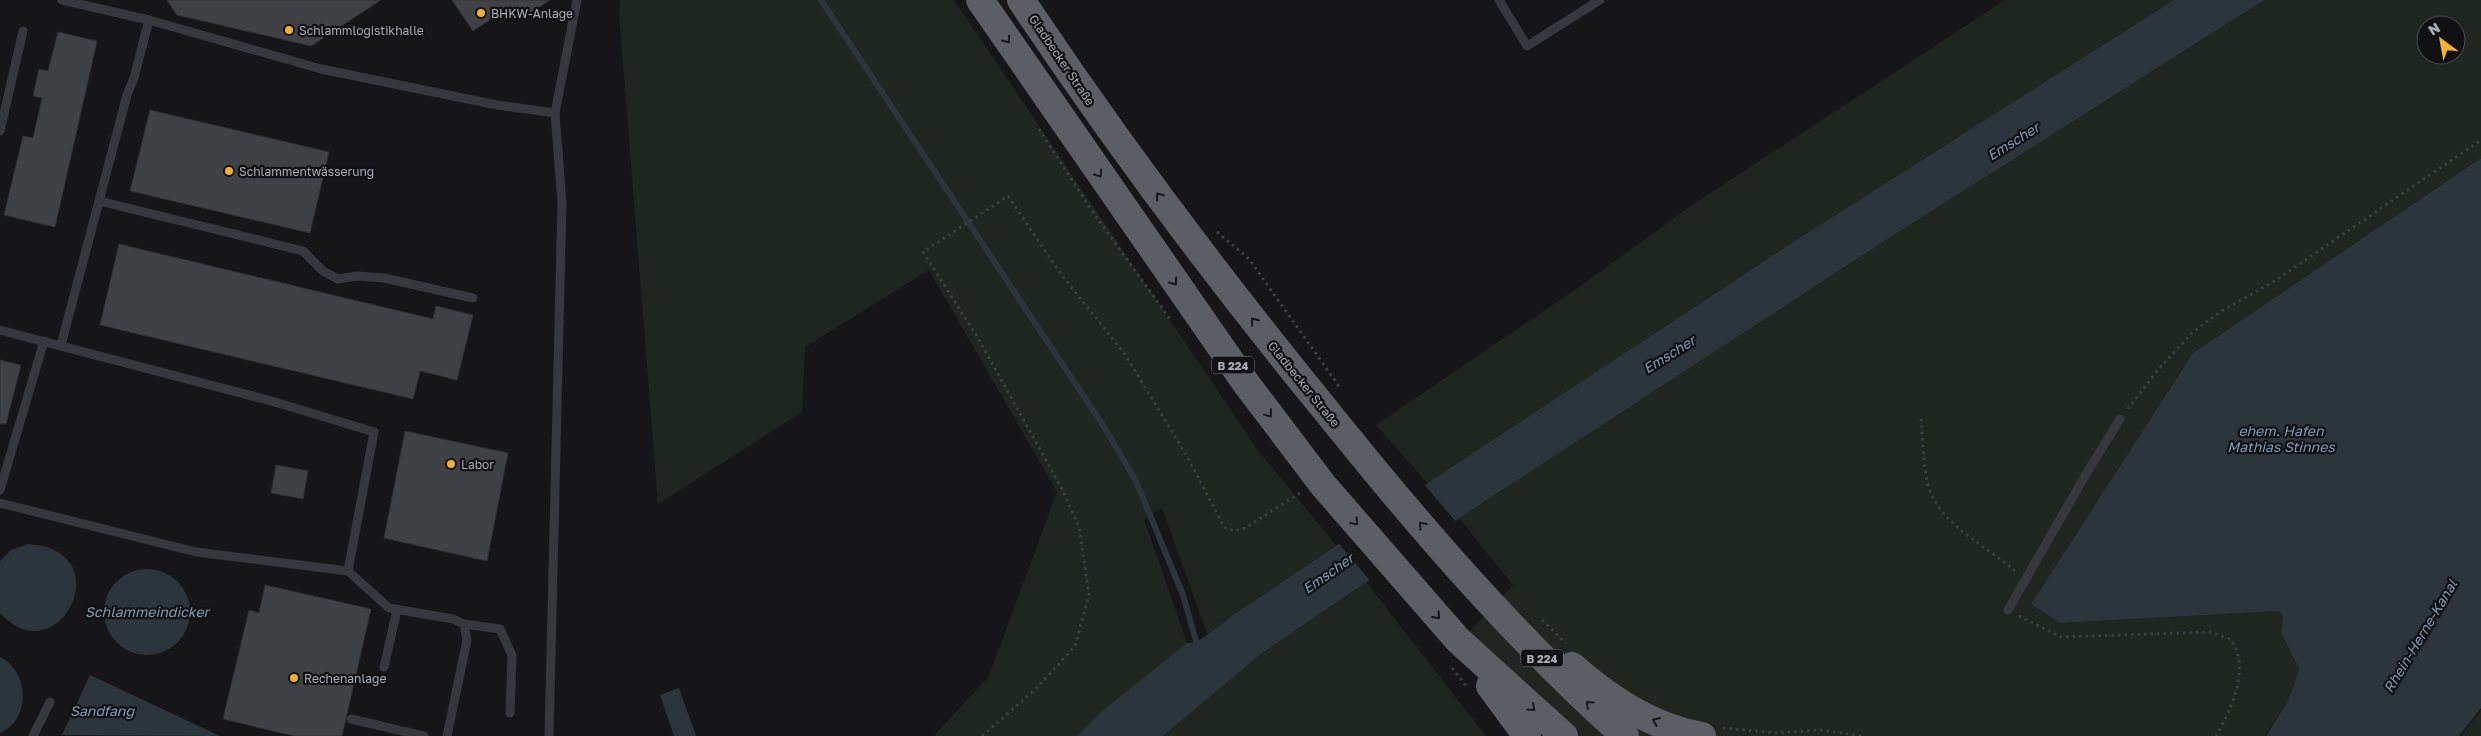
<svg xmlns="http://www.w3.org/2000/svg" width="2481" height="736" font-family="'Golos Text',sans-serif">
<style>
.green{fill:#1e261f;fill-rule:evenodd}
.water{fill:#2c353c}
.pier{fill:#161618}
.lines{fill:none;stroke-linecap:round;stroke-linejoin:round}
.stream{stroke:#2c353c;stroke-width:6}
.building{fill:#404145;stroke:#303034}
.path{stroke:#3d3f44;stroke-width:3;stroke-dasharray:2.5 4;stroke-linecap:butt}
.service{stroke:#37383d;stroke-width:9}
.trunk{stroke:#5b5e65;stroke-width:28}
.oneway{stroke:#18191b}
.poi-dot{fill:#f2b134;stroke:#111113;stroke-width:2}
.labels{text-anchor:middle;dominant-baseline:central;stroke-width:4.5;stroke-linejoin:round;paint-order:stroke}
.shield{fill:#111113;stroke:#7b7e86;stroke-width:1}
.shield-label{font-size:11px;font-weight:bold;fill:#a8adb8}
.poi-label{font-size:12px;fill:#a8adb8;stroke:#111113;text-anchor:start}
.street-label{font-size:12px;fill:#a8adb8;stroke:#111113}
.water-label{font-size:14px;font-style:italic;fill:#7f9bb3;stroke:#111113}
</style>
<rect width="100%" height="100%" fill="#161618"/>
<g class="green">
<polygon points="620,0 954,0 1257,449 1336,545 1207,634 1162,508 1144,519 1187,643 1102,711 1077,736 934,736 989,676 1057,492 929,270 805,347 802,412 658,504 619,13"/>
<path d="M2005,0H2481V158L2193,353L2031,604L2060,623L2279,611L2283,616L2281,632L2299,669L2288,701L2265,736H1545L1464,637L1513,585L1467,528L1376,425L1579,287L1692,205ZM2426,25H2456V55H2426Z"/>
<polygon points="1366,582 1486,736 1163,736 1261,654"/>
<polygon points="2481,710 2481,736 2461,736"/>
</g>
<g class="water">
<polygon points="2174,0 2264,0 1892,236 1479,505 1261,654 1163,736 1077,736 1102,711 1187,643 1197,642 1235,614 1455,465 1795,241"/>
<polygon points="2481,158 2481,708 2459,736 2266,736 2288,701 2299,669 2281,632 2283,616 2279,611 2060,623 2031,604 2193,353"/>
<path d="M28,544C123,550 58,677 0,613V561L11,550Z"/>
<circle cx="147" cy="612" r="43"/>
<path d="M0,657C29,671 32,719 0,733Z"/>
<polygon points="90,675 220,736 62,735"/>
<polygon points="679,688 696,736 674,736 660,695"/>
</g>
<polygon class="pier" points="1423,483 1457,523 1371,582 1337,541"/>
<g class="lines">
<polyline class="stream" points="821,0 1106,430 1136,481 1183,595 1198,648"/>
</g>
<g class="building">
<polygon points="167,0 381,0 311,46 177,15"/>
<polygon points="452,0 550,0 519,20 511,6 473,31"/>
<polygon points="58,32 97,41 55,227 4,215 23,136 33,138 42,98 33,96 39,69 48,71"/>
<polygon points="150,110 329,152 310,233 130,191"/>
<polygon points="119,244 433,319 436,306 473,315 457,380 420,371 413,399 100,325"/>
<polygon points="0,360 21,365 6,424 0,424"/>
<polygon points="405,431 508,453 487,561 384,538"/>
<polygon points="276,465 308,471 303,499 271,493"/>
<polygon points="265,585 371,609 342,736 294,736 223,719 249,610 259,613"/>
</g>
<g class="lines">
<g class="path">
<polyline points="1039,129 1092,211 1170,319"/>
<polyline points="1217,232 1249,259 1341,389"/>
<polyline points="2128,409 2157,371 2192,333 2220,312 2273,282 2481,140"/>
<path d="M1921,419C1923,440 1923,464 1928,485C1939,525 1986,545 2015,571"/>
<path d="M2019,616L2061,637L2210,632L2230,639C2252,666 2231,710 2216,736"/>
<polyline points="1542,620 1566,643"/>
<polyline points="1452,668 1467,687"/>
<polyline points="1723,728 1777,733 1820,730 1864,736"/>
<polyline points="982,736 1036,689 1075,646 1089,595 1079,527 1062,489 978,338 923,252 1008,196 1063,277 1124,353 1187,456 1224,527 1234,531 1245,528 1300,493"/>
</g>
<g class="service">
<polyline points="1499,0 1527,46 1600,0"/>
<polyline points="149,20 321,69 497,105 555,113 562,203 549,736"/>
<polyline points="555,113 577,0"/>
<polyline points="0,131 23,31"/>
<polyline points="99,201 303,251 323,271 338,279 357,276 384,278 473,298"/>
<polyline points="0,330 275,402 374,432 348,571 389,608 453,619 464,624 467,640 447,736"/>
<polyline points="61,345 127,95 134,78 149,20 62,0"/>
<polyline points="0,490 44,341"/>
<polyline points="0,503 196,552 348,571"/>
<polyline points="2008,610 2086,474 2120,419"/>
<polyline points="464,624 500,629 512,655 510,713"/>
<polyline points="384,667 397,610"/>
<polyline points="351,719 424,736"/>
<polyline points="33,736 50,702"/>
</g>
<g class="trunk">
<polyline points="980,0 1245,382 1323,485 1458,640 1564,736"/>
<path d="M1021,0C1115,141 1217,277 1324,408C1417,524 1514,637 1625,736"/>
<path d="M1572,666C1608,698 1654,728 1702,736"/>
<polyline points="1490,686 1527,736"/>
</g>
</g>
<defs><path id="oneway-chevron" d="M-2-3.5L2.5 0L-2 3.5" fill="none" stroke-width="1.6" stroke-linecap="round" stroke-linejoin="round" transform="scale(1.25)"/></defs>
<g class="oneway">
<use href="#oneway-chevron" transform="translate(1007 40) rotate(55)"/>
<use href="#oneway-chevron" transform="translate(1099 174) rotate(55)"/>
<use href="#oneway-chevron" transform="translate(1159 196) rotate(-127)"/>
<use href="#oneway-chevron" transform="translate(1174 282) rotate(55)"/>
<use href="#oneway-chevron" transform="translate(1254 321) rotate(-128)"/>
<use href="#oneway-chevron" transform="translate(1269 414) rotate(53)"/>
<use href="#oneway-chevron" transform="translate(1355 522) rotate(49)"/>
<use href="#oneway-chevron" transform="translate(1422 525) rotate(-131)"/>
<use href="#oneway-chevron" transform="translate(1437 616) rotate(48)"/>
<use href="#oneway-chevron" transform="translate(1589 704) rotate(-138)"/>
<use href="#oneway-chevron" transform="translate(1532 708) rotate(42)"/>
<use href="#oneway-chevron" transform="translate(1656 721) rotate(-156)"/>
</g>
<g class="poi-dot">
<circle cx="481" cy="13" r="5"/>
<circle cx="289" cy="30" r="5"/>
<circle cx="229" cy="171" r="5"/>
<circle cx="451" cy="464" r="5"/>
<circle cx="294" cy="678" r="5"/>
</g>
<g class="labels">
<g class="shield">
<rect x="1212" y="356.5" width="42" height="17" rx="4"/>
<rect x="1521" y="649.5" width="42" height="17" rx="4"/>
</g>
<g class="shield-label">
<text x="1233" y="365">B 224</text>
<text x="1542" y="658">B 224</text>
</g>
<g class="poi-label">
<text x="491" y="13">BHKW-Anlage</text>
<text x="299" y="30">Schlammlogistikhalle</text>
<text x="239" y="171">Schlammentwässerung</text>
<text x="461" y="464">Labor</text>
<text x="304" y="678">Rechenanlage</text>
</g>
<g class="street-label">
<text transform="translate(1062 60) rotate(56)">Gladbecker Straße</text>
<text transform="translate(1304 384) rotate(51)">Gladbecker Straße</text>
</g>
<g class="water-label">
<text transform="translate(2013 141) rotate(-32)">Emscher</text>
<text transform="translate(1669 354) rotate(-32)">Emscher</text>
<text x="2281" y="430">ehem. Hafen<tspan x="2281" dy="16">Mathias Stinnes</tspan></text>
<text transform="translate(1328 573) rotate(-35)">Emscher</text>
<text x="147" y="611">Schlammeindicker</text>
<text transform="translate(2420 636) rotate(-59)">Rhein-Herne-Kanal</text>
<text x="102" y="710">Sandfang</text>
</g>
</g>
<g transform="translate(2441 40) rotate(328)"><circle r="24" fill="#111113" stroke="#4d4f55"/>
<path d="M0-4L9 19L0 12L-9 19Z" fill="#f2b134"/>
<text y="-8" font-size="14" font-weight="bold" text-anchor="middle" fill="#a8adb8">N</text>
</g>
</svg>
